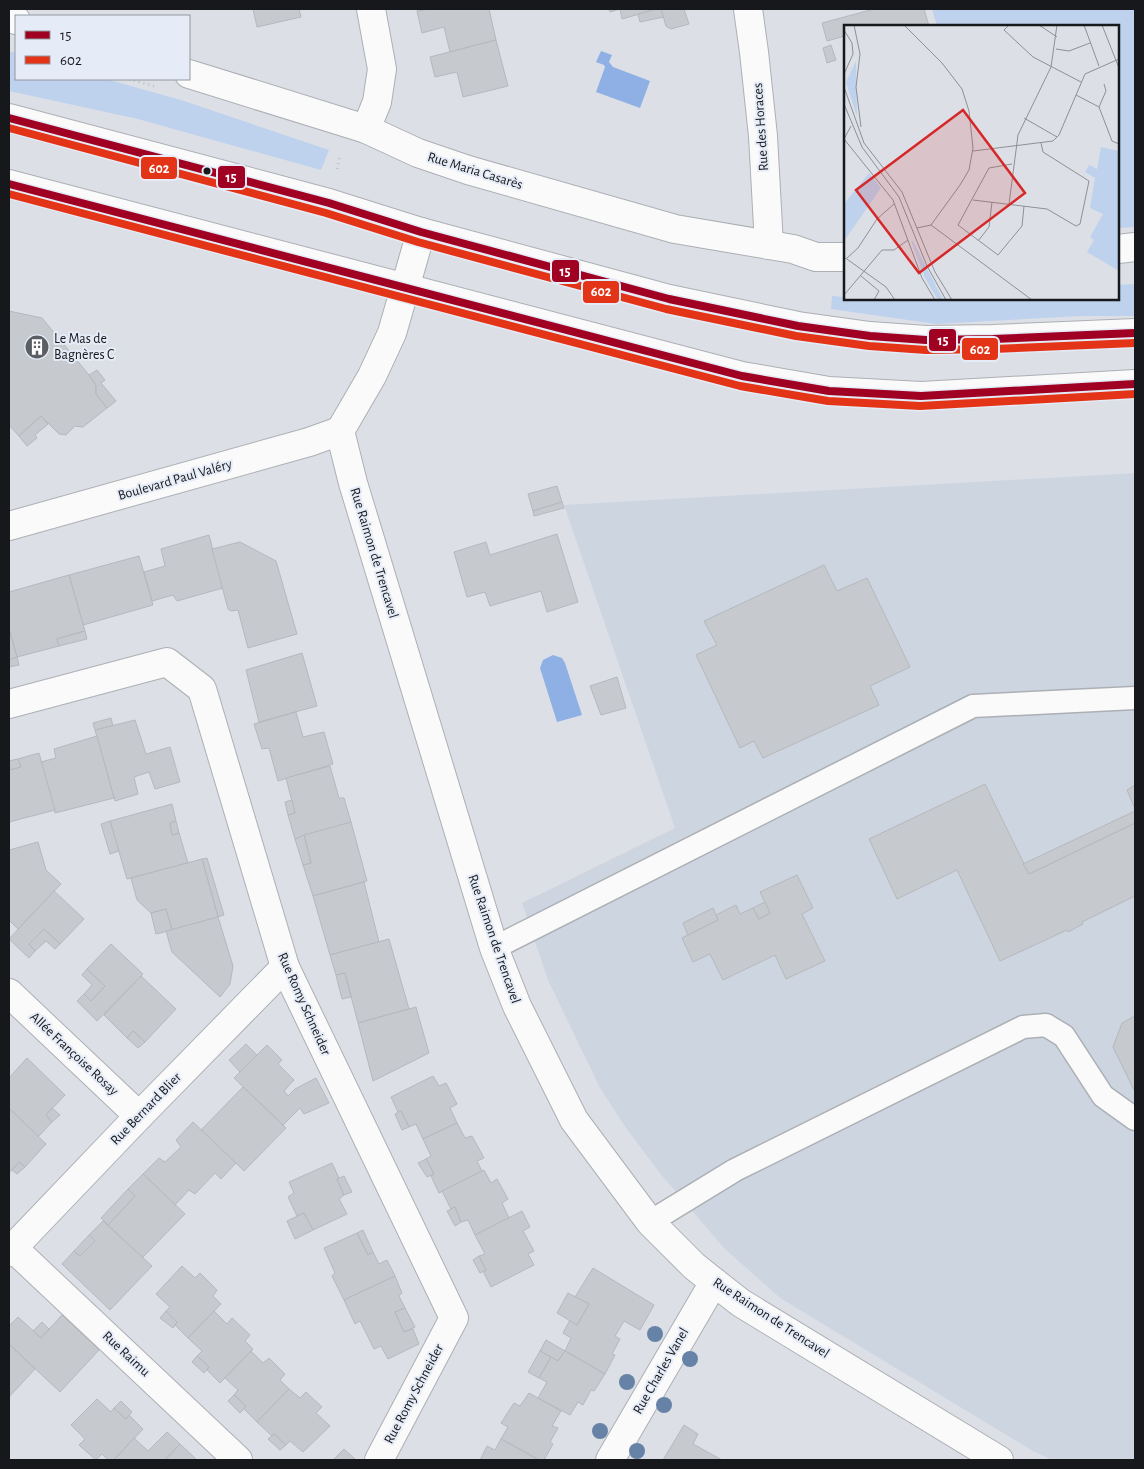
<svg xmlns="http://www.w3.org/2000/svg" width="1144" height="1469" font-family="'Alegreya Sans',sans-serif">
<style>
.built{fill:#cdd5e1}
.green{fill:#bed1ed}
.water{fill:#8eb0e4}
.building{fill:#c6c9cd;stroke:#b5b8bd}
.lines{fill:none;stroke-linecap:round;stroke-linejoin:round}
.lane-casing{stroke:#acafb4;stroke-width:25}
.street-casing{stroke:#acafb4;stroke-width:30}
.primary-casing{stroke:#acafb4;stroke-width:30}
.path{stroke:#bfc1c3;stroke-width:3;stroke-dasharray:1 4;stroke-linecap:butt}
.lane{stroke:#fafafb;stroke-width:22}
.street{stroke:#fafafb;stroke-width:28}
.primary{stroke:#fafafb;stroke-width:28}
.bus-1-casing{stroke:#e5ecf7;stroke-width:11}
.bus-2-casing{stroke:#e5ecf7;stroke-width:11}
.bus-1{stroke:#a00021;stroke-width:8}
.bus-2{stroke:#e43417;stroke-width:8}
.tree{fill:#6782a7}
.bus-dot{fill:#16181c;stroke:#e5ecf7;stroke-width:2}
.labels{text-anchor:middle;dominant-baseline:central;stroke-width:4;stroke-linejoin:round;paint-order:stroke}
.street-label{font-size:14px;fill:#16181c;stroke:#e5ecf7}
.poi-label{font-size:14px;fill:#16181c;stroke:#e5ecf7;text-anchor:start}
.inset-road{fill:none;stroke:#8d9095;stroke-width:1}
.view{fill:#d62828;fill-opacity:0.15;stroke:#d62828;stroke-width:2.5}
.inset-edge{fill:none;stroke:#16181c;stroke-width:2.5}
.line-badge{stroke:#e5ecf7;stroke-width:2}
.badge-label{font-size:14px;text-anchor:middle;font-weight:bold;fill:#fff}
</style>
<rect width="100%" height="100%" fill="#dce0e6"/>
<polygon class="built" points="1135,473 1135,1460 1052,1460 1033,1451 780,1298 724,1248 659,1172 626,1128 600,1088 548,980 522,903 675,828 564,505"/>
<g class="green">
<polygon points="932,9 1135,9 1135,227 1118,228 1118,26 937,26"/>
<polygon points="9,51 16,53 16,79 106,79 181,100 329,150 321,170 138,119 9,91"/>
<polygon points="1135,284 1135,316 1081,316 936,324 831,309 832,296 845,297 845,299 1118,299 1118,285"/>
</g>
<g class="water">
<polygon points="601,51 612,55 609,62 613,67 650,81 640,108 596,92 605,67 604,65 596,62"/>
<polygon points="553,655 562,658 565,663 582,715 557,722 540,668 543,660"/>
</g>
<g class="building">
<polygon points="253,9 299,9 301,17 257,27"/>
<polygon points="428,9 489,9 496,40 450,52 444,27 422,33 417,11"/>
<polygon points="609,9 657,9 622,19 620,9 610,12"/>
<polygon points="657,9 661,9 664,17 640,22 638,14"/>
<polygon points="661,9 684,9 689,24 671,29 666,26"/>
<polygon points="874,9 924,9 929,26 845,26 845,36 827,41 822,23"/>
<polygon points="496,40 508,86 463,97 457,72 435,77 430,57"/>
<polygon points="831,45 836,60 827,63 823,48"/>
<polygon points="9,311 42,318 89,375 96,385 96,394 107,408 83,427 75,426 66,435 59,434 41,416 19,436 9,425"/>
<polygon points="97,370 105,380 101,383 116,401 107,408 96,394 96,385 89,375"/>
<polygon points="41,416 48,424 35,435 37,438 27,446 19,436"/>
<polygon points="557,486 562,502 533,511 528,494"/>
<polygon points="562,502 564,508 534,516 533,511"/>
<polygon points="557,534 578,602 547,612 541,591 490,606 485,592 467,597 454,552 486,542 490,555"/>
<polygon points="209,535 223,588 177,601 173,595 152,601 144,572 165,566 161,549"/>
<polygon points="240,542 276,561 297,634 248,648 238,610 231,611 228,609 212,549"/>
<polygon points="139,556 153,605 83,625 69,575"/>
<polygon points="824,565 837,591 867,578 910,667 870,686 879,705 763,758 754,741 740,748 696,655 717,645 704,621"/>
<polygon points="69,575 85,631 57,639 59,646 17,657 9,629 9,592"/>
<polygon points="9,629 17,657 9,660"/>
<polygon points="85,631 87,639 59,646 57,639"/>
<polygon points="302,653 317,706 259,722 246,670"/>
<polygon points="17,657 19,665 9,667 9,660"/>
<polygon points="617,677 626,708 601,715 590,686"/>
<polygon points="296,712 303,737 324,732 333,764 278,781 269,748 262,749 254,724"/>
<polygon points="111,718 113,726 95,730 93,723"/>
<polygon points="135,720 146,754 170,747 180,782 155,789 149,772 134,777 138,794 115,801 95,730"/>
<polygon points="97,736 114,798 55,813 41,762 56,758 54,749"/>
<polygon points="39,753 55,810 9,822 9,770 21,767 18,759"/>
<polygon points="18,759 21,767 9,770 9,761"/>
<polygon points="330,766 339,798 344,798 351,822 295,839 288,815 295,813 286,778"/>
<polygon points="985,784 1029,874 1135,823 1135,896 1082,922 1083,924 1068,932 1067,930 1000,961 957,870 897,899 869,839"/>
<polygon points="1135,785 1135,809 1127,790"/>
<polygon points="292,800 295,813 288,815 285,802"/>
<polygon points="172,804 176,821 170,823 172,835 179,833 188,863 127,879 110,821"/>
<polygon points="1135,811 1135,823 1029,874 1023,864"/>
<polygon points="110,821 119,851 110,854 101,824"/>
<polygon points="176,821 179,833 172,835 170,823"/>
<polygon points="351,822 367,881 313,896 303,865 311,863 304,835"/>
<polygon points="304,835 311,863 303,865 295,839"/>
<polygon points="38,842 46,870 61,884 18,929 9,920 9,850"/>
<polygon points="207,858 224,915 218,917 202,859"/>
<polygon points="202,859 218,917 172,930 166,909 151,913 137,900 131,878"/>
<polygon points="797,875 813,908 802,914 825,961 786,979 775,955 723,980 710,954 693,962 682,938 718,920 716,915 736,905 740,914 753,908 759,919 770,913 760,892"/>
<polygon points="364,882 379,942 330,955 313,896"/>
<polygon points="54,891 84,919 60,944 44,929 29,944 35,951 29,958 9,939"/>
<polygon points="765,902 770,913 759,919 753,908"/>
<polygon points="713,908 718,920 688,935 683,923"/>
<polygon points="166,909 172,930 156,934 151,913"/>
<polygon points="218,917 233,966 230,984 220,997 172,952 166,931"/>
<polygon points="44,929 60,944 55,949 46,941 35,951 29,944"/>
<polygon points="389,939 409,1009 358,1023 345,973 336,975 330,955"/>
<polygon points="111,944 143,974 97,1021 77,1001 84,994 91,1001 105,986 87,969"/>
<polygon points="87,969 105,986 91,1001 84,994 92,985 82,975"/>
<polygon points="345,973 351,997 342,999 336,975"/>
<polygon points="141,976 176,1009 145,1042 133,1031 127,1038 104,1015"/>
<polygon points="416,1007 429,1053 373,1081 358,1023"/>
<polygon points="1135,1016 1135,1090 1134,1090 1113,1047 1122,1023"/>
<polygon points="133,1031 145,1042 138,1048 127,1038"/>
<polygon points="246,1044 257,1055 240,1072 229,1060"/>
<polygon points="267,1045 282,1060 278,1064 294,1080 284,1091 288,1096 295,1089 316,1078 329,1103 304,1114 300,1108 283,1125 234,1078"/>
<polygon points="27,1058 65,1095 46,1115 52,1122 38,1137 9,1108 9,1078"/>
<polygon points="433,1076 439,1086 446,1083 457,1104 450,1108 457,1123 423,1139 416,1124 409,1127 401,1111 398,1112 391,1097"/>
<polygon points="243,1087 286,1128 244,1171 201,1130"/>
<polygon points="9,1108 46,1144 25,1167 19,1162 9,1173"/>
<polygon points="52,1108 60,1115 52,1122 46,1115"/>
<polygon points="401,1111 409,1127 402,1130 395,1114"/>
<polygon points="193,1122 236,1163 221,1179 215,1173 195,1194 189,1190 175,1205 143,1174 159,1158 165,1162 181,1147 176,1140"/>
<polygon points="457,1123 465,1138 472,1136 484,1158 477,1161 482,1171 439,1193 431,1176 434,1174 426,1159 431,1156 423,1139"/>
<polygon points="426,1159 434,1174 427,1177 418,1163"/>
<polygon points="19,1162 25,1167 17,1174 12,1170"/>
<polygon points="332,1163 339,1178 337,1179 344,1195 339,1199 347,1214 313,1230 304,1213 297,1216 288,1197 294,1193 289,1182"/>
<polygon points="484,1170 491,1183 497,1179 508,1199 502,1203 509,1218 475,1235 468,1220 461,1222 455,1207 451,1209 442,1191"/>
<polygon points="143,1174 185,1214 142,1258 108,1225 135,1196 128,1189"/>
<polygon points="344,1176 352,1192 344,1195 337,1179"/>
<polygon points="128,1189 135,1196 108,1225 101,1218"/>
<polygon points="455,1207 461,1222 455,1226 447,1211"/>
<polygon points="522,1211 530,1227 523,1231 534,1251 528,1254 534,1265 491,1287 483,1271 486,1270 479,1256 485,1254 475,1235"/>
<polygon points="304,1213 313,1230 295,1239 287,1221"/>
<polygon points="103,1221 152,1266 110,1310 62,1264 74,1251 80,1256 95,1241 89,1235"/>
<polygon points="363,1230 373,1252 368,1255 357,1233"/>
<polygon points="357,1233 368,1255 373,1252 379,1264 387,1260 395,1276 344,1300 332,1276 335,1273 324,1248"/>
<polygon points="89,1235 95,1241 80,1256 74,1251"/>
<polygon points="479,1256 486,1270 480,1273 473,1260"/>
<polygon points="182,1266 195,1278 200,1273 217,1290 213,1296 221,1304 188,1338 175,1325 177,1322 166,1311 170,1307 156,1294"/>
<polygon points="593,1268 654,1305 640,1330 624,1321 615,1336 620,1339 612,1354 615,1355 605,1374 565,1351 571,1338 563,1333 570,1320 577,1325 589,1304 575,1297"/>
<polygon points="395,1276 402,1293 399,1296 405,1308 395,1312 404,1332 413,1329 419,1344 388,1359 381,1346 374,1349 360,1321 355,1324 344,1300"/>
<polygon points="568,1293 589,1304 577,1325 557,1313"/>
<polygon points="405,1308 415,1327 404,1332 395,1312"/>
<polygon points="166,1311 177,1322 173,1328 160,1318"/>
<polygon points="214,1311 227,1324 232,1318 250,1335 245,1341 253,1349 220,1383 207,1370 209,1367 197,1356 202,1351 188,1338"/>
<polygon points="62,1315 99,1350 60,1392 9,1344 9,1326 18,1317 41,1338"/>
<polygon points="42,1322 49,1329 41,1338 33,1331"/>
<polygon points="546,1340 565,1351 558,1361 540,1351"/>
<polygon points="9,1344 35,1369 9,1397"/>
<polygon points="251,1351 263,1363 269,1358 285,1374 280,1380 289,1389 257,1422 243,1408 246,1406 234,1395 238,1390 225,1378"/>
<polygon points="540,1351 551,1357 539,1378 528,1372"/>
<polygon points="565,1351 605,1374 594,1391 591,1390 583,1405 578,1402 570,1415 538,1398 547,1382 539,1378 551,1357 558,1361"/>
<polygon points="197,1356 209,1367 204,1373 192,1362"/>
<polygon points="289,1389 300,1398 306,1392 322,1407 316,1413 330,1426 303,1452 290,1441 286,1445 274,1434 272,1436 257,1422"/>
<polygon points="529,1393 561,1411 552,1426 558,1428 550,1442 553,1444 544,1460 539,1460 501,1439 508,1427 501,1423 514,1403 520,1406"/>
<polygon points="234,1395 246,1406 240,1413 228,1401"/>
<polygon points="97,1399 111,1412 114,1408 126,1419 129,1415 143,1429 114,1460 108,1460 102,1454 96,1460 79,1445 85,1439 71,1425"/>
<polygon points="121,1401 132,1412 126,1419 114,1408"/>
<polygon points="684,1425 698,1434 693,1444 722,1460 663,1460"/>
<polygon points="167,1432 180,1444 165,1460 114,1460 134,1438 148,1451"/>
<polygon points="274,1434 286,1445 280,1450 268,1439"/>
<polygon points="501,1439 539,1460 480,1460 487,1446 495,1450"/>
<polygon points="180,1444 196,1459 195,1460 165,1460"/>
<polygon points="344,1449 355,1459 354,1460 333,1460"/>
</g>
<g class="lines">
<defs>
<g id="lane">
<polyline points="494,948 973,706 1135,698"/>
<polyline points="650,1222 735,1170 1023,1027 1046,1025 1064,1036 1103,1096 1135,1119"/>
</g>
<g id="street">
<polyline points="748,9 754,52 763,136 769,245"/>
<polyline points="9,18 16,20"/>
<polyline points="189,74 366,129 418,153 468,170 675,229 793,249 816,257 845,257"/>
<polyline points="366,129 377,102 382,69 371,9"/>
<polyline points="1118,249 1135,247"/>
<polyline points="405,288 392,333 372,376 340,431 353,483 494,948 517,1006 574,1120 650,1222 694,1266 714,1282 741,1303 999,1460"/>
<polyline points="9,526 309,442 340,431"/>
<polyline points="9,704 167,662 202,689 285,967 454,1318 379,1460"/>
<polyline points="9,993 139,1116"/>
<polyline points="13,1248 238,1460"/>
<polyline points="9,1252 139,1116 285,967"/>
<polyline points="610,1460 714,1282"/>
</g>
<g id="primary">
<polyline points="9,118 329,203 421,232 669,299 798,326 870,336 926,340 993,339 1135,333"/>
<polyline points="9,184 742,376 829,391 921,396 1135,384"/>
<polyline points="405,288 421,232"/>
</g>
</defs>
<use href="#lane" class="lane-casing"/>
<use href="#street" class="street-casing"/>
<use href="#primary" class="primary-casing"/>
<g class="path">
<polyline points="129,79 157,87"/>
<polyline points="337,169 340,156"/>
</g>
<use href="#lane" class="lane"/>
<use href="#street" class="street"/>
<use href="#primary" class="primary"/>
<defs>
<g id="bus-1">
<polyline points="9,118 329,203 421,232 669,299 798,326 870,336 926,340 993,339 1135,333"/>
<polyline points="9,184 742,376 829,391 921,396 1135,384"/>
</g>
<g id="bus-2">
<polyline points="9,128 326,213 418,242 666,309 796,336 869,346 926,350 993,349 1135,343"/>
<polyline points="9,194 740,386 828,401 920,406 1135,394"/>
</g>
</defs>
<use href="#bus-1" class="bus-1-casing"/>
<use href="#bus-2" class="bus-2-casing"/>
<use href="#bus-1" class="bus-1"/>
<use href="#bus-2" class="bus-2"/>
</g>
<g class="tree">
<circle cx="655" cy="1334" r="8"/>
<circle cx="690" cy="1359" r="8"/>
<circle cx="627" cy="1382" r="8"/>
<circle cx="664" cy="1405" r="8"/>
<circle cx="600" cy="1431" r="8"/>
<circle cx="637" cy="1451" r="8"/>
</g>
<defs>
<symbol id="building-disc" viewBox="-11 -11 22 22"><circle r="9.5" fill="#5b5e63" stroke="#e5ecf7"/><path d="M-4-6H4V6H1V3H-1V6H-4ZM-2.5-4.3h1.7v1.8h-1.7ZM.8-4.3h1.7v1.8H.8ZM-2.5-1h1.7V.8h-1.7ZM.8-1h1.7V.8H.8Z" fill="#fff"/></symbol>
</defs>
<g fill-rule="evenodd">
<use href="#building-disc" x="23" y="333" width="28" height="28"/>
</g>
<circle class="bus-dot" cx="207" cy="171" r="4.5"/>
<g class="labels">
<g class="street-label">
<text transform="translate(761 127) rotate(-94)">Rue des Horaces</text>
<text transform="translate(475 171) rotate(17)">Rue Maria Casarès</text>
<text transform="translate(175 480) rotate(-16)">Boulevard Paul Valéry</text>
<text transform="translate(374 553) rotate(73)">Rue Raimon de Trencavel</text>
<text transform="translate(494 939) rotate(71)">Rue Raimon de Trencavel</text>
<text transform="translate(304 1004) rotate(66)">Rue Romy Schneider</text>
<text transform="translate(74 1054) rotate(43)">Allée Françoise Rosay</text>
<text transform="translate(146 1109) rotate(-46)">Rue Bernard Blier</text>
<text transform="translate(771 1318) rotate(33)">Rue Raimon de Trencavel</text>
<text transform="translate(126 1354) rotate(43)">Rue Raimu</text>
<text transform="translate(661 1371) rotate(-60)">Rue Charles Vanel</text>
<text transform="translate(414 1394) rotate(-62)">Rue Romy Schneider</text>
</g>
<g class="poi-label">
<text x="54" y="339">Le Mas de<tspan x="54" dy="16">Bagnères C</tspan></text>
</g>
</g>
<g transform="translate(844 25)">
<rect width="275" height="275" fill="#dce0e6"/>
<path d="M12,36L13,92L2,57ZM257,122L275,126V246L243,227L250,215L246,212L259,189L246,183L251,153L241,147L245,140L253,144ZM25,148L37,163L0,216V179ZM67,216H69L99,275H94L81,253Z" fill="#bed1ed"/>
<path class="inset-road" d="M10,0L16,29L12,62L17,102M60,0L98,38L118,64L125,86L129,123L125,145L116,160L87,200L73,203M165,0L160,5L189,32L237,57M195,0L213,12M240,0L255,41M258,0L275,43M0,5L8,18L9,29L0,49M212,24L225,26L246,18M0,62L20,118L58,167L91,247L108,275M232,70L255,82L268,116L275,119M0,79L18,122L55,172L83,241L102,275M255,82L262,66L260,59M180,93L213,112M7,101L0,114L49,175L78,253L91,275M129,126L209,116L215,110L241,49L275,34M168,139L145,143L114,200L154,230L178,201L180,181M129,175L203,184L232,201L236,199L245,156L199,127L197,118M165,179L174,110L207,42L213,0M87,200L188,275M134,216L145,202L148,177M0,232L42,262L51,275M3,233L14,223L33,194L50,179M17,251L35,266L30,275M0,270L38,225H50L64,215"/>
<path class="view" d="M119,85L181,168L75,248L12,165Z"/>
<rect width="275" height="275" class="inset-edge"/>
</g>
<g class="line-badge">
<rect x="140" y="156" width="38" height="24" rx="5" fill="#e43417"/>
<rect x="217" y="165" width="29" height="24" rx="5" fill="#a00021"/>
<rect x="551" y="259" width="29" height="24" rx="5" fill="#a00021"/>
<rect x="582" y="280" width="38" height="24" rx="5" fill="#e43417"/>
<rect x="928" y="328" width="29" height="24" rx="5" fill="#a00021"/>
<rect x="961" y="337" width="38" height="24" rx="5" fill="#e43417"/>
</g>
<g class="badge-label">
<text x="159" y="173">602</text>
<text x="231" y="182">15</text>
<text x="565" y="276">15</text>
<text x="601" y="296">602</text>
<text x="943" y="345">15</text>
<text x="980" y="354">602</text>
</g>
<rect width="1144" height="1469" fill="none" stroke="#16181c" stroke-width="20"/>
<rect x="15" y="15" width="175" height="65" fill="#e5ecf7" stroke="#92979f"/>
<rect x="25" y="31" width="25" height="8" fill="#a00021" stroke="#92979f"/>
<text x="60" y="40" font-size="15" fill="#16181c">15</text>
<rect x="25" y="56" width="25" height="8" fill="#e43417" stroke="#92979f"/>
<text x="60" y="65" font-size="15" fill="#16181c">602</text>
</svg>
